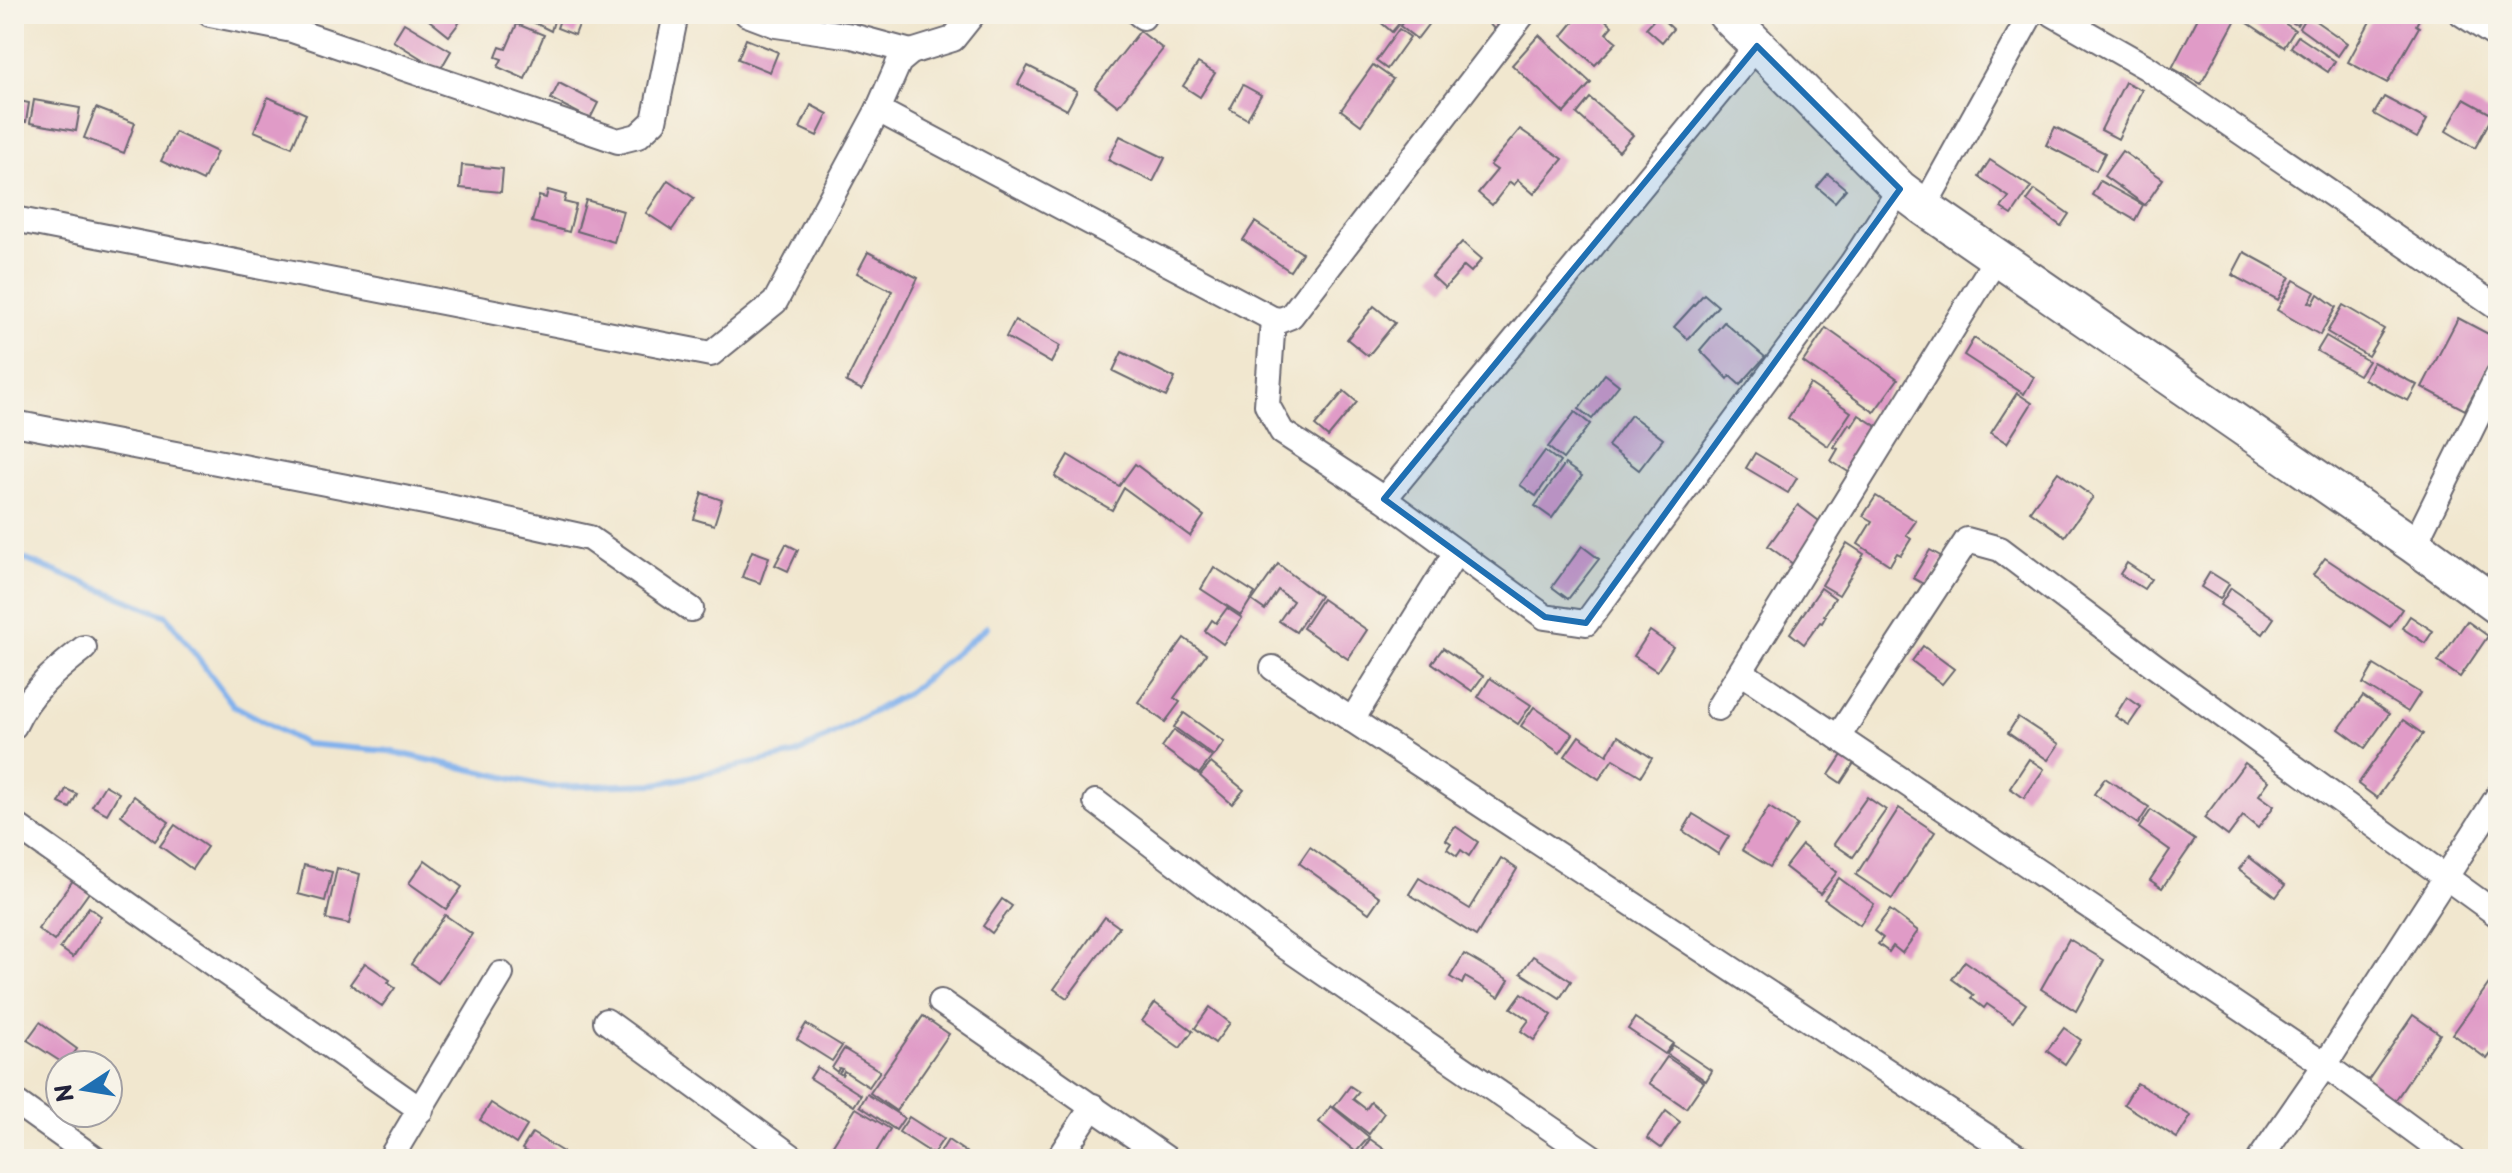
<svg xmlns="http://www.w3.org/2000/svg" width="2512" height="1173" font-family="'Playpen Sans',sans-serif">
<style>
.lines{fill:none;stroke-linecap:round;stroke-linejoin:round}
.stream{stroke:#81b1ec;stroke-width:6}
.building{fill:#e09bc7}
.minor-casing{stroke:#6a676f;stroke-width:28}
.primary-casing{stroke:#6a676f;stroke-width:40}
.minor{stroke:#fff;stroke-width:24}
.primary{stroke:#fff;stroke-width:36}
.marked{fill:#1f6fb2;fill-opacity:0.2;stroke:#1f6fb2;stroke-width:6;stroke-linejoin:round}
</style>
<rect width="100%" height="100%" fill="#f7f3e8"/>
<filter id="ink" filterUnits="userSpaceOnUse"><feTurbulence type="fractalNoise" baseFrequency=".0125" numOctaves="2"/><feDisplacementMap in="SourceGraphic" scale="16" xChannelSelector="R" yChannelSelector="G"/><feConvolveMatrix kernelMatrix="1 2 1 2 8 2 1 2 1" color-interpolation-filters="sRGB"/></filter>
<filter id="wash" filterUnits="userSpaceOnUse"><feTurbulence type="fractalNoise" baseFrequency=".006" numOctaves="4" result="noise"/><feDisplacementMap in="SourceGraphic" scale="32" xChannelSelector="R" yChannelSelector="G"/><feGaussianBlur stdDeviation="1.8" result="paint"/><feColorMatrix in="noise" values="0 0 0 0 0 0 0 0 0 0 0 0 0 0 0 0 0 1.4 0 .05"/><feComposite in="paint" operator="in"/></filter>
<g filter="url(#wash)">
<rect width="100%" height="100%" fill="#f1e7cf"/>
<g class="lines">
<polyline class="stream" points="14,555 167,616 233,705 305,744 389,751 549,787 656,784 796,754 909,692 987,627"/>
</g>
<g id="blocks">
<g class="building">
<polygon points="433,14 455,14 462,19 449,36 429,20"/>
<polygon points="517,14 556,14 551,31"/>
<polygon points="562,14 583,14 575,35 557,28"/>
<polygon points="1371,14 1407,14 1392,32"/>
<polygon points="1409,14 1436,14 1417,39 1400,26"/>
<polygon points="1481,14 1509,14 1494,29"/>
<polygon points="1580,14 1590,17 1593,14 1599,14 1612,26 1606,33 1617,42 1595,65 1562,36"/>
<polygon points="2200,14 2239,14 2201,84 2172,68"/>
<polygon points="2245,14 2270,14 2295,30 2284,47 2242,19"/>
<polygon points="2275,14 2303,14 2297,25"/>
<polygon points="2374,14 2422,14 2416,25 2419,27 2387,83 2348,62"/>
<polygon points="1658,15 1673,29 1662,42 1646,28"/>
<polygon points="2307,15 2347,43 2338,56 2299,28"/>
<polygon points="404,23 451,51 440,70 393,41"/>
<polygon points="517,24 544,35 525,79 498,67 502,59 496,57 500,47 506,49"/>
<polygon points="1399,29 1410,37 1387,69 1376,61"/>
<polygon points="1140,31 1163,49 1118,106 1095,88"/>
<polygon points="1539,35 1591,83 1564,113 1512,65"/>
<polygon points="2298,36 2335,61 2328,72 2291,47"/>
<polygon points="746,39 778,52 770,72 738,59"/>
<polygon points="1198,63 1215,73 1200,97 1183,86"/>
<polygon points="1373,65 1393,79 1361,125 1341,110"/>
<polygon points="1028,66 1077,91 1067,110 1018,84"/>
<polygon points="2125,82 2142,90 2118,139 2101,130"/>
<polygon points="559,83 598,103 590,119 551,99"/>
<polygon points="1243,85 1261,95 1247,119 1230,109"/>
<polygon points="268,97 306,114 292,147 254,131"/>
<polygon points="2384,97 2427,120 2417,138 2374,114"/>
<polygon points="1590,98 1633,135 1619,151 1577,114"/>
<polygon points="2464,99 2493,115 2475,148 2446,131"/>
<polygon points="14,100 29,103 26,122 14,120"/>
<polygon points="34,100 80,108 76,131 30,123"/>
<polygon points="811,105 828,114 817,136 800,128"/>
<polygon points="96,108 135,123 124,153 84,138"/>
<polygon points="2055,127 2105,153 2096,171 2046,145"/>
<polygon points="1520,129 1563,159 1534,194 1518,180 1514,185 1510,182 1492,205 1478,193 1497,170 1490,165"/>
<polygon points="175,132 217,152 203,181 161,161"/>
<polygon points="1120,136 1165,158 1153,182 1108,160"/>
<polygon points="2122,151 2163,179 2145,205 2104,176"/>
<polygon points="1990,160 2031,187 2012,215 2001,208 2009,197 1979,177"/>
<polygon points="462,165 503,169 501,192 460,188"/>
<polygon points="1828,174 1846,189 1835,202 1817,187"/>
<polygon points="668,180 694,198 672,230 646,213"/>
<polygon points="2100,181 2143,205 2135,220 2092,195"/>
<polygon points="548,190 566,195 564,202 576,205 569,232 532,222 539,196 546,198"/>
<polygon points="2035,190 2069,214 2061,226 2027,201"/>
<polygon points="586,200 623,211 614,242 577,231"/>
<polygon points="1255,222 1302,253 1290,271 1243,240"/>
<polygon points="1462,242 1482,259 1471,272 1464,266 1445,288 1432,276"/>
<polygon points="868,252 918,278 862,390 846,382 892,291 857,273"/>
<polygon points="2244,252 2290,277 2278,300 2232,275"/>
<polygon points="2294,280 2315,292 2309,302 2313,304 2318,294 2336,307 2320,335 2277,310"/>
<polygon points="1704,294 1718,306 1688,339 1674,327"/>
<polygon points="2343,305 2384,329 2368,356 2327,332"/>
<polygon points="1374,306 1395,323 1368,356 1347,339"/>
<polygon points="2458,318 2498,339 2498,349 2465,410 2422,387"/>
<polygon points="1015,320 1060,346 1051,363 1006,337"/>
<polygon points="1724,322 1765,357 1740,385 1730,376 1728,379 1700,350"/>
<polygon points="1826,328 1898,379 1874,412 1803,362"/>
<polygon points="2326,336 2368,361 2359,375 2317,351"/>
<polygon points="1974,338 2034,377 2024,394 1964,355"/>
<polygon points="1122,352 1175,378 1166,397 1113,371"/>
<polygon points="2373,362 2417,385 2408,401 2364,379"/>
<polygon points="1605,374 1619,385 1592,419 1579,409"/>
<polygon points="1810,384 1851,412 1828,446 1788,418"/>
<polygon points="1344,391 1357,402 1328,437 1315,426"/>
<polygon points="2017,393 2032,403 2007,443 1991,433"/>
<polygon points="1575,412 1590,424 1563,459 1548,447"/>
<polygon points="1631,415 1663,439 1639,470 1608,446"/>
<polygon points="1859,415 1879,428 1850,473 1831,461 1838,449 1834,447 1849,424 1852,426"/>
<polygon points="1545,451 1560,462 1536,496 1520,485"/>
<polygon points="1755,453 1797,478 1788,493 1746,468"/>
<polygon points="1068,455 1119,486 1135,464 1204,516 1190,536 1124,488 1112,510 1055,477"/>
<polygon points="1565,464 1582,476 1552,518 1535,506"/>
<polygon points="2058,472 2093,497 2065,536 2030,511"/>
<polygon points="702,493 722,500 714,525 694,519"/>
<polygon points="1876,496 1916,521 1906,535 1911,539 1901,555 1897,553 1890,565 1858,544 1872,521 1863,516"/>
<polygon points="1798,505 1823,524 1793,564 1768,546"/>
<polygon points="1847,543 1864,554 1839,595 1822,585"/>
<polygon points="786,544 798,550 788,571 775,565"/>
<polygon points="1582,546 1599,559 1568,599 1552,587"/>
<polygon points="1930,550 1944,558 1927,586 1913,578"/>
<polygon points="752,551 769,557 760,583 742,577"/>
<polygon points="2325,558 2402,609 2390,627 2313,575"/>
<polygon points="2127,563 2151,579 2144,589 2120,574"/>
<polygon points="1278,564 1320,596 1296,632 1279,621 1293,601 1278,590 1265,610 1252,601"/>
<polygon points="1214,567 1255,593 1241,615 1201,589"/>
<polygon points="2210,572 2229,584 2220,599 2201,587"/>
<polygon points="1821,588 1835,598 1824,615 1826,616 1822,623 1820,622 1804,644 1790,633"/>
<polygon points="2231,588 2274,618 2263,634 2220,605"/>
<polygon points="1322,599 1367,630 1348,659 1303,628"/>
<polygon points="1227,608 1242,618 1223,644 1205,631 1212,620 1216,623"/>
<polygon points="2410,616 2433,631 2425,643 2402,628"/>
<polygon points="2467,621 2488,636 2460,677 2438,662"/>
<polygon points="1650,631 1673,647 1657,671 1634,656"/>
<polygon points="1184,638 1206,654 1174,698 1180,702 1165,722 1138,702"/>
<polygon points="1923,646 1954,669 1942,684 1912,661"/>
<polygon points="1443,648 1483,676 1472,691 1432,663"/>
<polygon points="2374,665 2420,693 2408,712 2363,684"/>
<polygon points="1490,678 1531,705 1518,724 1478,697"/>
<polygon points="2363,696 2389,714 2365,748 2339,729"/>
<polygon points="2127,697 2141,707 2129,725 2115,716"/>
<polygon points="1534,707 1573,734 1560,753 1521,726"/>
<polygon points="1184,713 1224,742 1214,756 1174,727"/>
<polygon points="2018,717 2059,744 2048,760 2008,733"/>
<polygon points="2403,720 2423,734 2377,798 2358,784"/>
<polygon points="1174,730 1212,757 1199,774 1162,747"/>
<polygon points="1579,736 1607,755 1618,736 1652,758 1641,776 1613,759 1599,779 1565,756"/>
<polygon points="1842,755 1854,763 1841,783 1829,775"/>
<polygon points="2029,759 2044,769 2024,798 2010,788"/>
<polygon points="1211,763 1244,790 1232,804 1200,776"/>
<polygon points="2245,763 2269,781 2259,795 2274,806 2258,828 2243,816 2228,836 2204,818"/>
<polygon points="2105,778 2149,807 2138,824 2094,794"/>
<polygon points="105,785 119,793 107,814 92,806"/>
<polygon points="66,789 77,794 70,808 59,803"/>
<polygon points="134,796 169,822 155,841 121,815"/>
<polygon points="1867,797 1886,810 1853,857 1834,844"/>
<polygon points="1769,807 1797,825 1770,867 1742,850"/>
<polygon points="1899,808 1935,832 1892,899 1856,875"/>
<polygon points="2151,810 2195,840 2162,888 2150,880 2170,850 2139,828"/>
<polygon points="1693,814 1729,836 1718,854 1683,831"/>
<polygon points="175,825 207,847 192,869 160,846"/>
<polygon points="1455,826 1478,842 1469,856 1461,850 1457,856 1447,849 1451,843 1446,840"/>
<polygon points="1802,845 1837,872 1820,894 1785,867"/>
<polygon points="1310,847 1380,897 1369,913 1299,863"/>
<polygon points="2249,857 2285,885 2276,897 2239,869"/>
<polygon points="1501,858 1517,869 1476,936 1409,894 1419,878 1470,909"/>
<polygon points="425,860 462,887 446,909 409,883"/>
<polygon points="304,865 332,872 325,901 298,894"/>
<polygon points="337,868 360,874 349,924 326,919"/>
<polygon points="1839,878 1874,904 1860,925 1824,899"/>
<polygon points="74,879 90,891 54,941 38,929"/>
<polygon points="1002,899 1012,906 992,933 983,926"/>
<polygon points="89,907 101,916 73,957 60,948"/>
<polygon points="1890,910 1918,931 1902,953 1893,946 1889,952 1878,944 1883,938 1874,931"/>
<polygon points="445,915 472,934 438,983 411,964"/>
<polygon points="1105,917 1119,927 1067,998 1054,989"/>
<polygon points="2069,939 2104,960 2076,1011 2041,989"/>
<polygon points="1464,954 1509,980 1499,997 1465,977 1462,984 1450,977"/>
<polygon points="1533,956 1571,981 1560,998 1521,973"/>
<polygon points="1965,961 2026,1004 2013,1022 1987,1004 1984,1008 1971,998 1974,995 1952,979"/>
<polygon points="365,963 390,980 388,983 395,988 382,1006 350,984"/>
<polygon points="2498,971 2498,1044 2487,1059 2453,1034"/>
<polygon points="1522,993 1552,1015 1534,1040 1521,1031 1529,1020 1511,1008"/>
<polygon points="1155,1003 1193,1031 1180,1048 1142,1021"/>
<polygon points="1210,1007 1230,1023 1215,1043 1195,1028"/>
<polygon points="2413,1015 2440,1034 2395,1101 2367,1082"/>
<polygon points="923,1016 949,1034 896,1111 870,1093"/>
<polygon points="1635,1018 1673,1043 1665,1054 1628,1029"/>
<polygon points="40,1022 77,1049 66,1065 27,1040"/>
<polygon points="806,1024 842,1046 832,1061 797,1039"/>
<polygon points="2064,1028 2081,1040 2065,1064 2047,1051"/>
<polygon points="1673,1045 1712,1071 1706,1081 1667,1054"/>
<polygon points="844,1049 880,1071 869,1087 844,1071 842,1075 839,1073 842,1069 839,1068 837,1072 832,1068"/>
<polygon points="1667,1057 1704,1082 1686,1108 1649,1083"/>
<polygon points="817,1067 861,1095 854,1106 810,1078"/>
<polygon points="2137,1083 2191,1116 2177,1138 2124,1104"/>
<polygon points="1350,1086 1359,1092 1353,1099 1366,1109 1371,1102 1384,1113 1369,1134 1334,1107"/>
<polygon points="867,1094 904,1118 896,1130 860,1106"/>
<polygon points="491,1103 527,1126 516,1144 480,1120"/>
<polygon points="1331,1106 1369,1137 1356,1152 1319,1122"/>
<polygon points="856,1108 890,1129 872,1159 824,1159"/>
<polygon points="1666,1111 1680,1122 1661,1148 1647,1138"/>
<polygon points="909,1117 943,1139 933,1154 899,1132"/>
<polygon points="532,1133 563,1152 559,1159 539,1159 522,1149"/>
<polygon points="1370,1139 1398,1159 1363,1159 1359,1156"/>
<polygon points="948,1140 976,1159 936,1159"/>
</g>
</g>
</g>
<g filter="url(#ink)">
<use href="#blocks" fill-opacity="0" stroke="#6a676f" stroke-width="2"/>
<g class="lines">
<defs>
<g id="minor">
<polyline points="210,14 292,30 618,141 638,136 654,121 676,14"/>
<polyline points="747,14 776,25 852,36 911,52"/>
<polyline points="1139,14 1143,17"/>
<polyline points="2053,14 2146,67 2498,308"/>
<polyline points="2462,14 2498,37"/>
<polyline points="878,110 1273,319 1281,320 1291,316 1523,14"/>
<polyline points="1924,207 2031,14"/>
<polyline points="14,219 711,354 775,302 878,110 899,62 911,52 953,39 973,14"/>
<polyline points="1273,319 1267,405 1282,432 1384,499 1545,617 1586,623 1852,263 1900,189"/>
<polyline points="14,423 440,505 589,538 691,609"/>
<polyline points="1384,499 1757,46"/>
<polyline points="2414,545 2498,375"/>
<polyline points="1273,668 2021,1159"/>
<polyline points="1741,672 2325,1065 2453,1159"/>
<polyline points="1718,708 1996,259"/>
<polyline points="1352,720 1456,552"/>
<path d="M14,726C30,691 55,671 84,648"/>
<polyline points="1838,737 1967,540 2000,549 2155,666 2498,915"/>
<polyline points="1096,802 1283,945 1595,1159"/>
<polyline points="14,824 421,1110"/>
<polyline points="941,1002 1167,1159"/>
<polyline points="606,1021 795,1159"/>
<polyline points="14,1101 95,1159"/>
<polyline points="390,1159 501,974"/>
<polyline points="1058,1159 1093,1106"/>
<polyline points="2260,1159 2325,1065 2498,796"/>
</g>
<polyline id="primary" points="1726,14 1900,189 1924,207 2414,545 2498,606"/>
</defs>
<use href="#minor" class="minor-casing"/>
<use href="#primary" class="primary-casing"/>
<use href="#minor" class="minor"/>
<use href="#primary" class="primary"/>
</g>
</g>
<path class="marked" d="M1757,46L1900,189L1586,623L1545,617L1384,499Z"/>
<rect width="2512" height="1173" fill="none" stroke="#f7f3e8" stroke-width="48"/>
<g transform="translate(84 1089) rotate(258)"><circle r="38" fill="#f7f3e8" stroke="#a29fa3" stroke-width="2"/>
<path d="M0-6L14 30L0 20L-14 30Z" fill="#1f6fb2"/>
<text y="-12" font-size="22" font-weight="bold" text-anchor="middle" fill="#22223b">N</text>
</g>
</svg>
